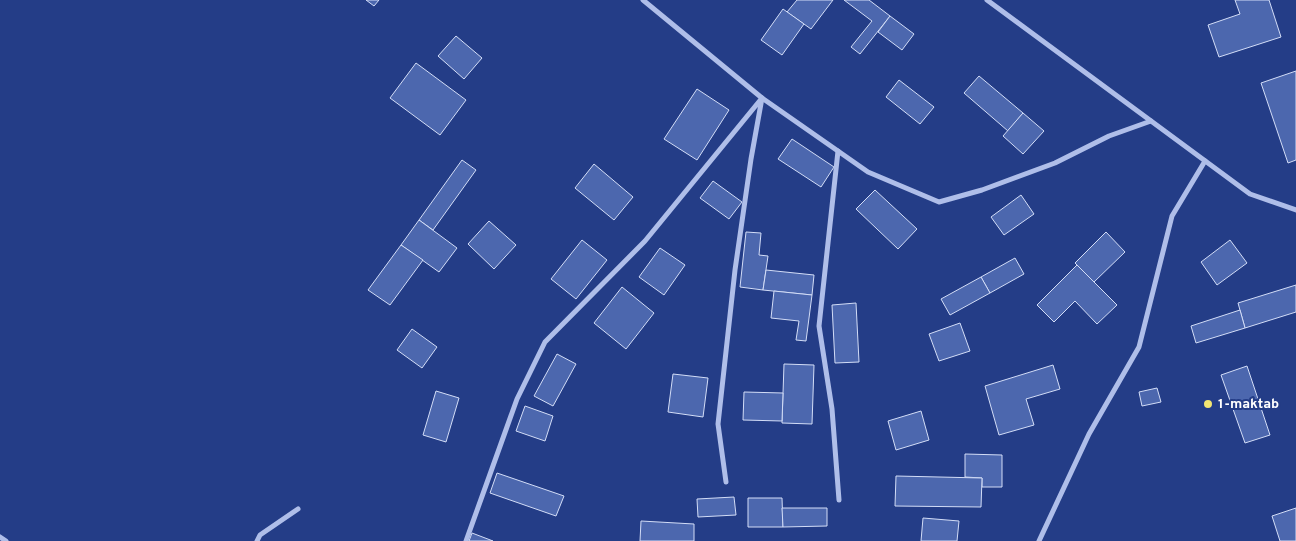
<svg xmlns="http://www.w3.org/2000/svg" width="1296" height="541" font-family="Overpass,sans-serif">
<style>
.building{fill:#4c67ae;stroke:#d3ddf7}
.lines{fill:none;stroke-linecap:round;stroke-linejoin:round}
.street{stroke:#afbee9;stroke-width:5}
.poi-dot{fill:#f3e672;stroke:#243d87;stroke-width:2}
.labels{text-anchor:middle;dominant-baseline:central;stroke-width:4;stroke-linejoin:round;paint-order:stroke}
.poi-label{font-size:14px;font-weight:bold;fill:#fff;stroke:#243d87;text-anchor:start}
</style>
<rect width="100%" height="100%" fill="#243d87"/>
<g class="building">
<polygon points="366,0 379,0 374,6"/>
<polygon points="797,0 833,0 811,29 787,12"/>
<polygon points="844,0 869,0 890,16 860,54 851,47 872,21"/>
<polygon points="1235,0 1269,0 1281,37 1219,57 1208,25 1240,14"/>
<polygon points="783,9 804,24 782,55 761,40"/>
<polygon points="890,16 914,34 902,50 878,32"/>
<polygon points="456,36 482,58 464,79 438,56"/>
<polygon points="416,63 466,100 440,135 390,98"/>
<polygon points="1296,71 1296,160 1288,163 1261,83"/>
<polygon points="979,76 1023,113 1008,131 964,93"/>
<polygon points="899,80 934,107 920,124 886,97"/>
<polygon points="697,89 729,110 697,160 664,139"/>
<polygon points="1023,113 1044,131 1023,154 1003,136"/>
<polygon points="792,139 834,167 821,187 778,159"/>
<polygon points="462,160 476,170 433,230 419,220"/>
<polygon points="594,164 633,197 614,220 575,188"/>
<polygon points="713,181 742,202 729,219 700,198"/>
<polygon points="875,190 917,229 898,249 856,209"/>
<polygon points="1021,195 1034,214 1004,235 991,217"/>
<polygon points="419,220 457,248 439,272 401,245"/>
<polygon points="489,221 516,245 494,269 468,244"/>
<polygon points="746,232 761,233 759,255 768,256 763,290 740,287"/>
<polygon points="1106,232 1125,252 1094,282 1075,263"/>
<polygon points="582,240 607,260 576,299 551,279"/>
<polygon points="1230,240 1247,263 1217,285 1201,262"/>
<polygon points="401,245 423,260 390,305 368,290"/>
<polygon points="660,248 685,265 664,295 639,277"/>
<polygon points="1015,258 1024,274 990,293 981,277"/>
<polygon points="1077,265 1117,305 1097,324 1075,301 1054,322 1037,305"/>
<polygon points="766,270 814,275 812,295 763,290"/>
<polygon points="981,277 990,293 950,315 941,299"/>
<polygon points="1296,285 1296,312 1245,328 1238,303"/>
<polygon points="622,287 654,313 626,349 594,323"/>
<polygon points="774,291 812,295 806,341 796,340 799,321 771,318"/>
<polygon points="856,303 859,362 835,363 832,305"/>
<polygon points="1240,310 1245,328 1196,343 1191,326"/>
<polygon points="960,323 970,351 939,361 929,334"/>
<polygon points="412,329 437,347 422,368 397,350"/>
<polygon points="557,354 576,364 553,406 534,396"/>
<polygon points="784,364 814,365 812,424 782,423"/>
<polygon points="1053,365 1060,389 1026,399 1034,425 999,435 985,386"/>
<polygon points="1247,366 1270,435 1245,443 1221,375"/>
<polygon points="673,374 708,378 703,417 668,412"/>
<polygon points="1157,388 1161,402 1142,406 1139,392"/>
<polygon points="436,391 459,398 446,442 423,435"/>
<polygon points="744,392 783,393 782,421 743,420"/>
<polygon points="525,406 553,416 545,441 516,431"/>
<polygon points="921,411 929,440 896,450 888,421"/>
<polygon points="965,454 1002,455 1002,487 982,487 982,478 965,477"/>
<polygon points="497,473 564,496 556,516 490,493"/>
<polygon points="896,476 982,478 981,507 895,506"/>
<polygon points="734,497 736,515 698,517 697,499"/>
<polygon points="748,498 782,498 783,527 748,527"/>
<polygon points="782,508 827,508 827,526 783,527"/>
<polygon points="1296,508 1296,541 1280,541 1272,516"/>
<polygon points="923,518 959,521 957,541 921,541"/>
<polygon points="641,521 694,524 694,541 640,541"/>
<polygon points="472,533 493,541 469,541"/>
</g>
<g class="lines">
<g class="street">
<polyline points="643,0 762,98 868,172 939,202 982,190 1055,163 1109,136 1151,121"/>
<polyline points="987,0 1250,194 1296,210"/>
<polyline points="838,151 819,326 832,409 839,500"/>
<polyline points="0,537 6,541"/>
<polyline points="257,541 260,535 298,509"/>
<polyline points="466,541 517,399 545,342 645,241 762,98 751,159 735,270 718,424 726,482"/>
<polyline points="1039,541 1089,434 1139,347 1172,216 1205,161"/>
</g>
</g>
<circle class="poi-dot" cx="1208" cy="404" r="5"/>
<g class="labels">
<g class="poi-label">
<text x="1218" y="404">1-maktab</text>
</g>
</g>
</svg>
